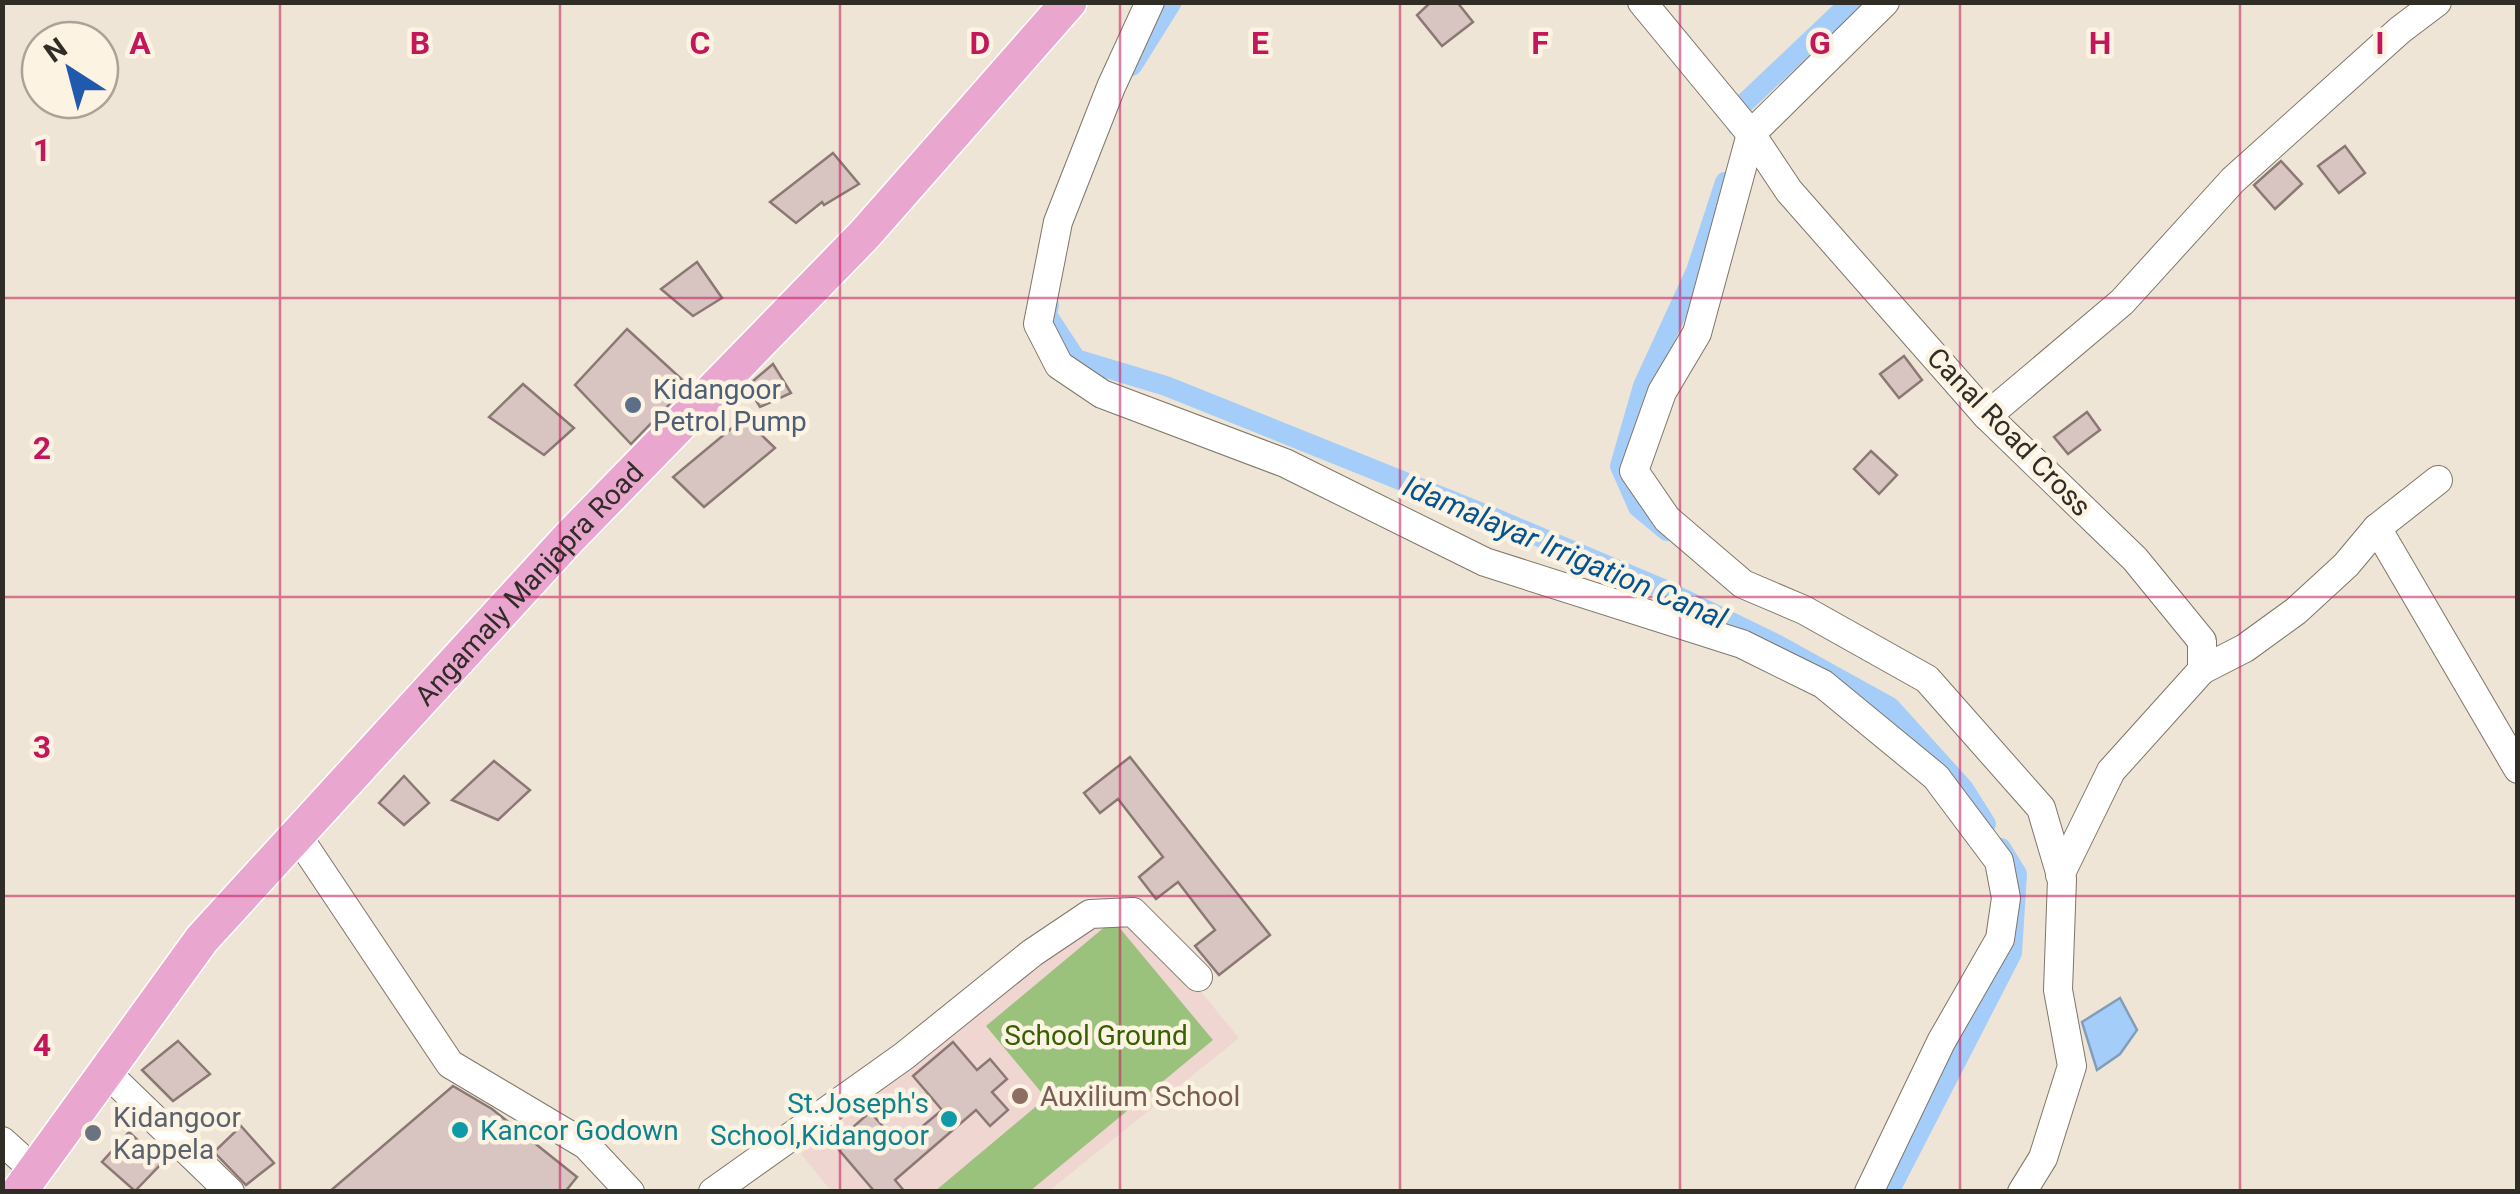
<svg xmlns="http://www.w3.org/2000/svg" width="2520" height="1194" font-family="Roboto,sans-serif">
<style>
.education{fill:#f0d6d0}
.green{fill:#9ac27d}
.water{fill:#a5cdf9;stroke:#829dba;stroke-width:2.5}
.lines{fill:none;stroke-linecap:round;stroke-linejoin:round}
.canal{stroke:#a5cdf9;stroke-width:20}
.building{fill:#d8c4c0;stroke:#8b7875;stroke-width:2.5}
.minor-casing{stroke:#7e7668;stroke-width:30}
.major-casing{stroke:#fff;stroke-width:38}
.minor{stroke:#fff;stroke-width:28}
.major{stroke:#e9a6cf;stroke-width:35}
.grid{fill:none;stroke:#c2185b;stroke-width:2.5;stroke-opacity:0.55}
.service-dot{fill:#5c6f8a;stroke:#fcf3e3;stroke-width:4}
.education-dot{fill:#8d6e63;stroke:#fcf3e3;stroke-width:4}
.culture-dot{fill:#0f9aa8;stroke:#fcf3e3;stroke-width:4}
.worship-dot{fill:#6b7280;stroke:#fcf3e3;stroke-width:4}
.labels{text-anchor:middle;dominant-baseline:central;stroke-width:9;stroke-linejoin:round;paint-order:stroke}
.service-label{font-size:28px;fill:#4e5e75;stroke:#fcf3e3;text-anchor:start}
.street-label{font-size:28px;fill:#302c26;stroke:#fcf3e3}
.park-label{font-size:28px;fill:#366101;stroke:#fcf3e3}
.education-label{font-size:28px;fill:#785e54;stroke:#fcf3e3;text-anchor:start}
.culture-label{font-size:28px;fill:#0d838f;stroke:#fcf3e3;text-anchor:end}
.worship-label{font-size:28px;fill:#5b616d;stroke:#fcf3e3;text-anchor:start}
.water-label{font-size:30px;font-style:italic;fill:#025392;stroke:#fcf3e3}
.grid-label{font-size:32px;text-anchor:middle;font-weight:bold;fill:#c2185b;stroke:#fcf3e3;stroke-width:9;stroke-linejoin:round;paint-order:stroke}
</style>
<rect width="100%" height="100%" fill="#efe5d6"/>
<polygon class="education" points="1114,919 1145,923 1239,1038 1049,1191 831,1191 801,1154 1074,933"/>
<polygon class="green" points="1113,920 1213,1040 1030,1191 934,1192 1046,1098 986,1026"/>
<polygon class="water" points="2120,998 2137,1030 2120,1054 2097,1070 2082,1022"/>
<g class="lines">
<g class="canal">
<polyline points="1132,66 1172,2"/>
<polyline points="1737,126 1735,112 1851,2"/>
<polyline points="1049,305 1047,315 1076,359 1166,386 1497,519 1663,589 1778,645 1890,707 1964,789 1986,824"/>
<polyline points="1667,531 1638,507 1620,466 1643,386 1696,271 1725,182"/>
<polyline points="1889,1192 2012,953 2017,874 2001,848"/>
</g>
</g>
<g class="building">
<polygon points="1431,2 1457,2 1473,22 1442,46 1417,15"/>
<polygon points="2345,146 2365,173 2339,193 2318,166"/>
<polygon points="833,153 859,184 824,205 822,202 796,223 770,202"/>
<polygon points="2281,161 2302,184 2275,209 2254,185"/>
<polygon points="697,262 722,298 693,316 661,289"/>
<polygon points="627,329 688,385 631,444 575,385"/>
<polygon points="1904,356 1922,380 1899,398 1880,374"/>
<polygon points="773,364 791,393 760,407 747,386"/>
<polygon points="523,384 574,428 544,455 489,417"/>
<polygon points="2087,412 2100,430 2068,454 2054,437"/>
<polygon points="744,418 775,448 704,507 673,477"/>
<polygon points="1871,451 1897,475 1879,494 1854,469"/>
<polygon points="1130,757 1270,935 1219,975 1195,946 1215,930 1178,882 1156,899 1139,877 1163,857 1118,799 1100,813 1084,793"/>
<polygon points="494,761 530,790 498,820 452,800"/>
<polygon points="404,776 429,803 404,825 379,803"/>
<polygon points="178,1041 210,1074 173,1101 142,1070"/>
<polygon points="953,1042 977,1070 990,1059 1007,1079 992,1092 1008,1110 990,1126 976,1110 895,1180 905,1192 875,1192 834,1144 870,1112 900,1145 942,1110 913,1076"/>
<polygon points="453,1086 492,1109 577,1177 565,1192 329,1192"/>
<polygon points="241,1126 274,1163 246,1185 214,1152"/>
<polygon points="129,1132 162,1163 135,1191 102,1162"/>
</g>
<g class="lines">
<defs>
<g id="minor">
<polyline points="1150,2 1111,87 1058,222 1038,324 1059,365 1102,394 1285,463 1485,562 1742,644 1823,684 1936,777 1999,861 2006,898 2000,939 1941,1042 1869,1192"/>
<polyline points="1642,2 1751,134 1789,191 1987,416 2135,559 2202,641 2202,670 2111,771 2060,875"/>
<polyline points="1885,2 1751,134 1697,333 1662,392 1634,471 1667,519 1743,584 1804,610 1927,679 2041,808 2062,879 2058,990 2072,1066 2043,1158 2022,1192"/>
<polyline points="1987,416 2122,302 2233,180 2400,30 2437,2"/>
<polyline points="2377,528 2518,769"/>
<polyline points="2202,670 2245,648 2296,611 2346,565 2377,528 2438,480"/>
<polyline points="297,835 450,1064 586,1145 630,1192"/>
<polyline points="105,1071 230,1192"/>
<polyline points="2,1141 33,1169"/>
<polyline points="713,1192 904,1056 1032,953 1090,914 1133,912 1198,977"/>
</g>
<g id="major">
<path id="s1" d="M19,1192L202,939L569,538L865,234L1069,2"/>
</g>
</defs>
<use href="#minor" class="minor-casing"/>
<use href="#major" class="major-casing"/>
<use href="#minor" class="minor"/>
<use href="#major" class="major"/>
</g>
<path class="grid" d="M280,2V1192M560,2V1192M840,2V1192M1120,2V1192M1400,2V1192M1680,2V1192M1960,2V1192M2240,2V1192M2,298H2518M2,597H2518M2,896H2518"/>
<circle class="service-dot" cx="633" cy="405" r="10"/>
<circle class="education-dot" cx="1020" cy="1096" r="10"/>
<g class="culture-dot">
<circle cx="949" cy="1119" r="10"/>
<circle cx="460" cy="1130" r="10"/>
</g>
<circle class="worship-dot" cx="93" cy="1133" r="10"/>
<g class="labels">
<g class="service-label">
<text x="653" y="389">Kidangoor<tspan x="653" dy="32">Petrol Pump</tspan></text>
</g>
<g class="street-label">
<text transform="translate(2009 432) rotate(46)">Canal Road Cross</text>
<text stroke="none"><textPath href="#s1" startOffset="795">Angamaly Manjapra Road</textPath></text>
</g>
<g class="park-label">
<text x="1096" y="1035">School Ground</text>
</g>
<g class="education-label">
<text x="1040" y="1096">Auxilium School</text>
</g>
<g class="culture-label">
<text x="929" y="1103">St.Joseph's<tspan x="929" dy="32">School,Kidangoor</tspan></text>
<text x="480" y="1130" text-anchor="start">Kancor Godown</text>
</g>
<g class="worship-label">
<text x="113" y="1117">Kidangoor<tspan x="113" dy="32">Kappela</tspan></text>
</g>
<g class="water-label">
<text transform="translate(1565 552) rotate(23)">Idamalayar Irrigation Canal</text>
</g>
</g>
<g class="grid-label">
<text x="140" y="54">A</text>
<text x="420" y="54">B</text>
<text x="700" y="54">C</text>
<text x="980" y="54">D</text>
<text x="1260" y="54">E</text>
<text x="1540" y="54">F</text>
<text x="1820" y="54">G</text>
<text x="2100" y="54">H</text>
<text x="2380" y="54">I</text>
<text x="42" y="161">1</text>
<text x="42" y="459">2</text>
<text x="42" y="758">3</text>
<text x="42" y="1056">4</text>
</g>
<rect width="2520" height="1194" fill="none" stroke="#302c26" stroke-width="10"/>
<g transform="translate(70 70) rotate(324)"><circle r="48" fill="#fcf3e3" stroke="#aaa397" stroke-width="2.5"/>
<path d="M0-8L18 38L0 25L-18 38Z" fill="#205aac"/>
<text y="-15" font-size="28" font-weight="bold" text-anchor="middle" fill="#302c26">N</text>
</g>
</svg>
